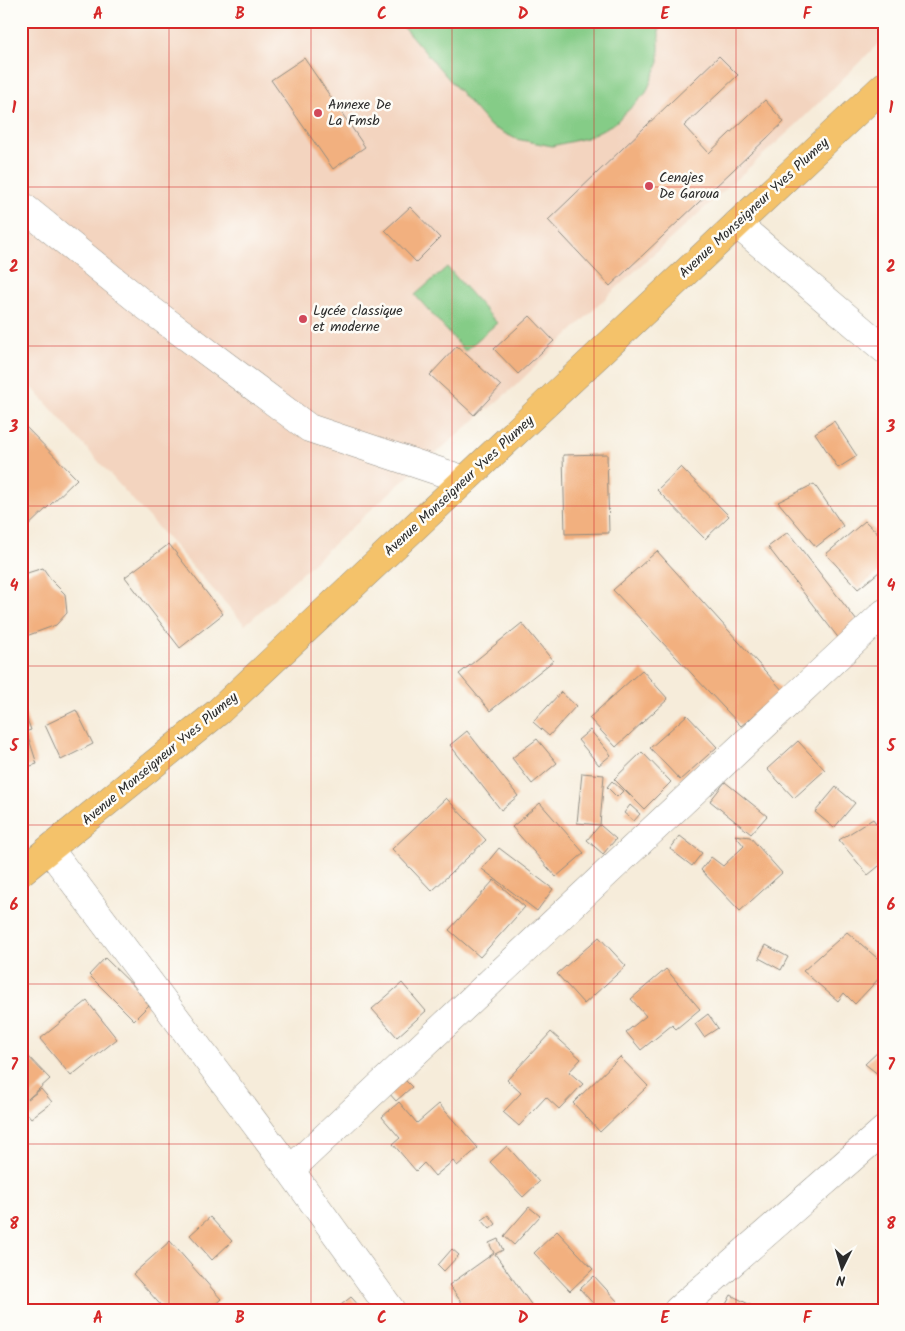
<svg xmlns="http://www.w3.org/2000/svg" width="905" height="1331" font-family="Kalam,sans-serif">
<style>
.built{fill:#f3d4bf}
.green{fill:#85cc87;stroke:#587c59}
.building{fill:#f2b07f}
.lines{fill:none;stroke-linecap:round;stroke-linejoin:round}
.minor-casing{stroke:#908c82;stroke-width:29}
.major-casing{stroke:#908c82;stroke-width:29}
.minor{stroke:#fff;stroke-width:28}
.major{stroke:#f4c26a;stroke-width:28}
.grid{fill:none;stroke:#d62828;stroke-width:1;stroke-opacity:0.55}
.poi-dot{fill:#d1495b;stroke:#fdfcf7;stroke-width:2}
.labels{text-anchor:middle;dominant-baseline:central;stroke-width:5;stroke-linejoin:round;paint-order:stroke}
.poi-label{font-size:14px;fill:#2b2b2b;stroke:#fdfcf7;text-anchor:start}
.street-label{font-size:14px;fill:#2b2b2b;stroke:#fdfcf7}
.neatline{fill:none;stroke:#d62828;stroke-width:2}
.grid-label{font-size:16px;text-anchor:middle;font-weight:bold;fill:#d62828}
</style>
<rect width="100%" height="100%" fill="#fdfcf7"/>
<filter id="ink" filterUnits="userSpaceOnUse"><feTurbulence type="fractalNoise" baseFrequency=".02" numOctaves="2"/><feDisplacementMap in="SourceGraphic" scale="10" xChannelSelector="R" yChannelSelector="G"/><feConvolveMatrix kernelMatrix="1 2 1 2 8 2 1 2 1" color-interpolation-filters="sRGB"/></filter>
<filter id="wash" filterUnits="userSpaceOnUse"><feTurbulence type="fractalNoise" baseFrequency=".0096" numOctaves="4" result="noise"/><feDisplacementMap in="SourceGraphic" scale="20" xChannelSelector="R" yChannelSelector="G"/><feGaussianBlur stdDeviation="1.12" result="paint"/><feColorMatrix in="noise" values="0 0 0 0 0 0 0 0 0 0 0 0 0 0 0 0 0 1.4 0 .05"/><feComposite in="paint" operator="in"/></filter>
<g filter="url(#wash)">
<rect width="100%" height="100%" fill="#f6ecda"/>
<polygon class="built" points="21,21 884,21 884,38 796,125 612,292 514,387 396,487 245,625 21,375"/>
<g class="green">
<polygon points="398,21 658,21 659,25 659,62 646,93 615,123 586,138 552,146 516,139 490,126"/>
<polygon points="447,267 497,323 465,351 415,295"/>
</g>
<g id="blocks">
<g class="building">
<polygon points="719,56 738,75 684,126 709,153 765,100 784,122 610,286 548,220"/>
<polygon points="304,58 365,147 333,169 271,80"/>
<polygon points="410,207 440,238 416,262 385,230"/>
<polygon points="530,316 554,341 518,374 494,349"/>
<polygon points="457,346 501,386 474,415 430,375"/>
<polygon points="834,421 857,456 838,468 815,433"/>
<polygon points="21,422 77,479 21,533"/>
<polygon points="607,454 609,533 565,534 563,455"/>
<polygon points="681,467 729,516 705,539 657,490"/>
<polygon points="814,484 843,526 816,547 778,502"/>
<polygon points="865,521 884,539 884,568 858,589 826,554"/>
<polygon points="788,532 860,625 840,640 768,547"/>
<polygon points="169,544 223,614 180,648 125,577"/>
<polygon points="657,551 784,692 741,726 613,590"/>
<polygon points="43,568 52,581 65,594 67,613 56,625 21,638 21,575"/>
<polygon points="522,623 553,661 490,711 459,674"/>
<polygon points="642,670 668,699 616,747 589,718"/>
<polygon points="561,692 576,706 549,736 533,722"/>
<polygon points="21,702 31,730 21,733"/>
<polygon points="76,710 93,744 61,760 45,725"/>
<polygon points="687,715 717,747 680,780 650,748"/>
<polygon points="590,730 611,755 599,765 578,740"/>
<polygon points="467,731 518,796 501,810 450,745"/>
<polygon points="28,736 37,764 21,769 21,738"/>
<polygon points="537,739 557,763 532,784 512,758"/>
<polygon points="798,741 825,770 794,798 767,769"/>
<polygon points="642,752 671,782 644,809 614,779"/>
<polygon points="582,773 604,775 600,825 616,839 603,854 587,840 600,825 577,823"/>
<polygon points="612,781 623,791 617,797 607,787"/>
<polygon points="725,782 767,816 751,834 710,801"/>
<polygon points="836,787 855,803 834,828 815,812"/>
<polygon points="446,798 486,840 432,891 392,849"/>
<polygon points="540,803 584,853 556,877 512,827"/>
<polygon points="630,805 640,814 634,821 624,813"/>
<polygon points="873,819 884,834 884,862 868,875 839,840"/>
<polygon points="735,835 750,837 782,873 740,911 701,870 711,857 723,866 744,846"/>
<polygon points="680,836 702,853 692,866 670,849"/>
<polygon points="499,848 553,889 537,911 482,869"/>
<polygon points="494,880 525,907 480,957 449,930"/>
<polygon points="847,932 884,964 884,973 855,1004 844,993 838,1001 803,971"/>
<polygon points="599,937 626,966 584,1004 557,974"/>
<polygon points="766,945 788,957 781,970 759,958"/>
<polygon points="105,958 151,1003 134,1020 89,975"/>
<polygon points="666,969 700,1009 676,1029 672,1025 641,1050 626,1032 646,1016 631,999"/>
<polygon points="402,983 426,1011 397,1037 372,1009"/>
<polygon points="87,1001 117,1039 71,1076 40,1039"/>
<polygon points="708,1014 718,1028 704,1037 695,1024"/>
<polygon points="551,1032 581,1059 569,1072 583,1084 559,1109 546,1097 519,1126 503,1112 521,1093 507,1080"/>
<polygon points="880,1050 884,1054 884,1079 865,1064"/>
<polygon points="24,1052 50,1079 28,1099 41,1089 52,1102 31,1118 21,1106 21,1055"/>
<polygon points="620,1057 648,1086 600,1132 573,1103"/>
<polygon points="403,1078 412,1087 396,1101 388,1092"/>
<polygon points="399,1102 417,1123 439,1104 478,1148 457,1166 453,1161 435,1176 424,1163 416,1171 393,1144 400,1138 382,1117"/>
<polygon points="507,1146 539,1182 523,1197 490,1162"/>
<polygon points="529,1207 540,1216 514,1245 504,1236"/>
<polygon points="489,1215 496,1224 490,1229 482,1220"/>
<polygon points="210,1217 232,1241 212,1260 190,1235"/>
<polygon points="557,1231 593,1269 570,1291 534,1253"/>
<polygon points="498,1239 503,1250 495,1254 535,1310 467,1310 449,1285 494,1253 489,1243"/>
<polygon points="170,1241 221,1299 209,1310 165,1310 133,1274"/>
<polygon points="452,1249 459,1255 444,1271 438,1265"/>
<polygon points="594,1276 618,1302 609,1310 599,1310 580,1289"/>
<polygon points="731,1295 760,1310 723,1310"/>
<polygon points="351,1297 363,1310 345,1310 341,1305"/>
</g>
</g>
</g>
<g filter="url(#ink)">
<use href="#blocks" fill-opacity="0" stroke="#908c82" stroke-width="1"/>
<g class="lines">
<defs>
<g id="minor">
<polyline points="21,205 147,307 309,428 465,480"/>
<polyline points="737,224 884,349"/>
<polyline points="50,850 290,1170 391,1310"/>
<polyline points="290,1170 884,613"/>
<polyline points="678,1310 884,1130"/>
</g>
<polyline id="major" points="21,872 218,712 884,86"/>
</defs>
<use href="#minor" class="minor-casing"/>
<use href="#major" class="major-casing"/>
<use href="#minor" class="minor"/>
<use href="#major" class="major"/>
</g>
</g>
<path class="grid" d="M169,21V1310M311,21V1310M452,21V1310M594,21V1310M736,21V1310M21,187H884M21,346H884M21,506H884M21,666H884M21,825H884M21,984H884M21,1144H884"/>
<g class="poi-dot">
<circle cx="318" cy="113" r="5"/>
<circle cx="649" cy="186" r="5"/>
<circle cx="303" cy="319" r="5"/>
</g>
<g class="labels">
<g class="poi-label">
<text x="328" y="105">Annexe De<tspan x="328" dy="16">La Fmsb</tspan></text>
<text x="659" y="178">Cenajes<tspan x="659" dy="16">De Garoua</tspan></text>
<text x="313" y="311">Lycée classique<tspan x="313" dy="16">et moderne</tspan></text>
</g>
<g class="street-label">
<text transform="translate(754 208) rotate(-43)">Avenue Monseigneur Yves Plumey</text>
<text transform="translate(459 486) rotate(-43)">Avenue Monseigneur Yves Plumey</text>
<text transform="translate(160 759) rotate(-40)">Avenue Monseigneur Yves Plumey</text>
</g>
</g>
<rect width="905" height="1331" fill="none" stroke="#fdfcf7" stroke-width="55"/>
<g transform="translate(842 1268) rotate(185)" stroke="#fdfcf7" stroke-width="4" paint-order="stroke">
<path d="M0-4L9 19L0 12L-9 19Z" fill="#2b2b2b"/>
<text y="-8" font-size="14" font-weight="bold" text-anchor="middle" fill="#2b2b2b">N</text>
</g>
<rect x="28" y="28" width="850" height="1276" class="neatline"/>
<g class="grid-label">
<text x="98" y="19">A</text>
<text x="240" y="19">B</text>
<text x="382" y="19">C</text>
<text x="523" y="19">D</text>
<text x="665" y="19">E</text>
<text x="807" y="19">F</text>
<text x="14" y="113">1</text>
<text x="891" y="113">1</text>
<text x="14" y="272">2</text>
<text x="891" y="272">2</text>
<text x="14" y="432">3</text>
<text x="891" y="432">3</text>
<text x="14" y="591">4</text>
<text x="891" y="591">4</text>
<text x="14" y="751">5</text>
<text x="891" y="751">5</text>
<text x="14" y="910">6</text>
<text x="891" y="910">6</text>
<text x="14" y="1070">7</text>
<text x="891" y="1070">7</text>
<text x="14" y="1229">8</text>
<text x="891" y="1229">8</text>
<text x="98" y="1323">A</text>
<text x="240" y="1323">B</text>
<text x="382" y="1323">C</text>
<text x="523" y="1323">D</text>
<text x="665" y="1323">E</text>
<text x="807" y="1323">F</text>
</g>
</svg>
